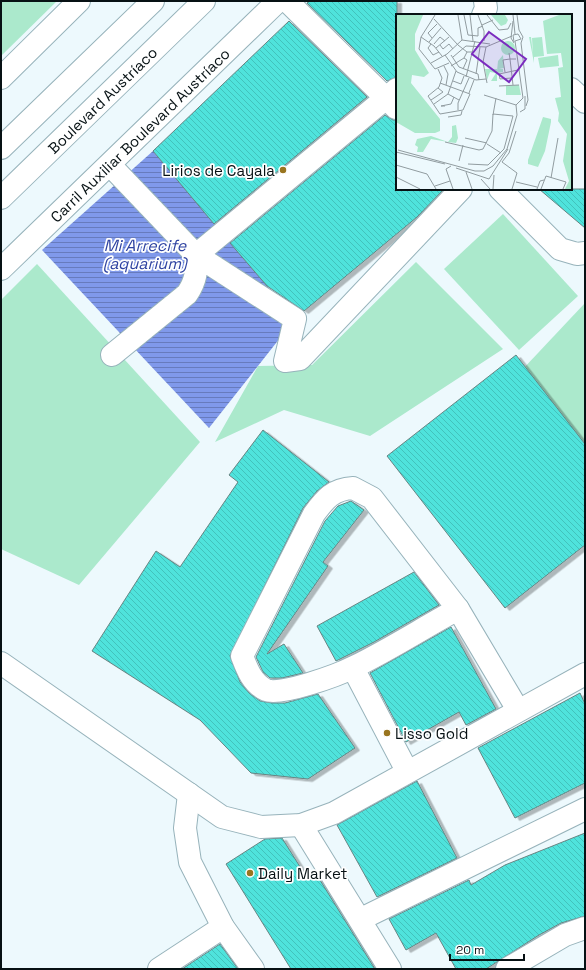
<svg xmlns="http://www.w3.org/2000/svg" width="586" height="970" font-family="'Space Grotesk',sans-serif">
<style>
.grass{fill:#abe9cc}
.water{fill:url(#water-rules)}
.building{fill:url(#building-back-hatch);stroke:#678482;filter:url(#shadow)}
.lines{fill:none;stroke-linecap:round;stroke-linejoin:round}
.street-casing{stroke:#97b3bb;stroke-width:24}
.secondary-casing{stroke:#97b3bb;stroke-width:24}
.primary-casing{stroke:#97b3bb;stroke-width:24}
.street{stroke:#fff;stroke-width:22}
.secondary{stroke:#fff;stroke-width:22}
.primary{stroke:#fff;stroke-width:22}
.poi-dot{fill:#99751f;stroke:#fff;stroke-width:1.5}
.labels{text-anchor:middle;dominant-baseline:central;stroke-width:3.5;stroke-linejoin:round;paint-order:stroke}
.street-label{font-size:15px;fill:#071114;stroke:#fff}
.poi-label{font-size:15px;fill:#071114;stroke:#fff;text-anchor:start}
.water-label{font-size:16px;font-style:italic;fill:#2f43a1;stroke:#fff}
.inset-road{fill:none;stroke:#919ca0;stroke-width:1}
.view{fill:#7b2cbf;fill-opacity:0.15;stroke:#7b2cbf;stroke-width:2}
.inset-edge{fill:none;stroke:#071114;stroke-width:2}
</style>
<defs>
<pattern id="water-rules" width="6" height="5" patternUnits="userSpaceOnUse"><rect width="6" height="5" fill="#8099eb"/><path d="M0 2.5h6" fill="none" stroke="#677bbd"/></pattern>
<pattern id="building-back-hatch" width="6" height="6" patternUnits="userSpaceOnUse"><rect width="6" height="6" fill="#4fe3dc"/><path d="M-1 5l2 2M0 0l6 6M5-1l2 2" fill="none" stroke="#43c2bc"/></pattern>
<filter id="shadow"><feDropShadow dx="4.5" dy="2.5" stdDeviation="0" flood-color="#0004"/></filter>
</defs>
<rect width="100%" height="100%" fill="#edf9fd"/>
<g class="grass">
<polygon points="1,1 57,1 1,56"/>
<polygon points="503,214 578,296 519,350 444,269"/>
<polygon points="416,262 503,349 370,436 284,410 215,442 258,366 312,365"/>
<polygon points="37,264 200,442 79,585 1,549 1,300"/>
<polygon points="585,303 585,447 522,370"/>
</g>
<polygon class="water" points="153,151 295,319 209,428 42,250"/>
<g class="building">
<polygon points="310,1 397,1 397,77 387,81 307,3"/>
<polygon points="289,21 367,97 214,224 153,151"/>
<polygon points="385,115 393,120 397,120 397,189 444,189 417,217 304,311 267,286 230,243"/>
<polygon points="539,189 585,189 585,228"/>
<polygon points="516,355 585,444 585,545 505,608 387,456"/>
<polygon points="263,430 329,482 317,491 303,508 230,656 240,682 249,693 260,701 272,703 285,703 318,694 355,748 308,779 251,773 200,720 92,651 156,551 180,567 238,482 229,475"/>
<polygon points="351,501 364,510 323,562 328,566 267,654 284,644 303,673 282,678 270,678 263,672 256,657 325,521 338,506"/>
<polygon points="414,572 439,605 374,642 336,661 317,626"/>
<polygon points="451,627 496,709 466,725 459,712 406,742 370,673"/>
<polygon points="580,693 585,704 585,783 515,818 478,748"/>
<polygon points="417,781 457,858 377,897 337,825"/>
<polygon points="585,833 585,916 561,923 539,935 486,969 456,969 436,933 406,950 389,919 469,880 471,885 505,865"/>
<polygon points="282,838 307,878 315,872 375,969 291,969 226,864 265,839"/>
<polygon points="220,944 238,969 182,969"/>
</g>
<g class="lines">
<defs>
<g id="street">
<polyline points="287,1 396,108"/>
<polyline points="483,15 486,8 485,1"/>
<polyline points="571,89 585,102"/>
<polyline points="110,165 196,255 397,89"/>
<polyline points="500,189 560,249 577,254 585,253"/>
<path d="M112,355L187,294C196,281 197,271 196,255L295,319L285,361L300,359L461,189"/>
<path d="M353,488L372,498L458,609C423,628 389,650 354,667C338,675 281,696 266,690C252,683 247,669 242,656L314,514C325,499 333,489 353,488Z"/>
<polyline points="458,609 518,710"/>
<polyline points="1,663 222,817 261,827 301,825 334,813 585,674"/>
<polyline points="353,668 407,771"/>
<polyline points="189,794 185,828 190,862 223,927 253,969"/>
<polyline points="301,825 390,969"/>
<polyline points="361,919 585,809"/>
<polyline points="159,969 223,927"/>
<polyline points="507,969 565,935 585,928"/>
</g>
<g id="secondary">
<polyline points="1,78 79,1"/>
<path id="s1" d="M1,269L278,1"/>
</g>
<g id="primary">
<polyline points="1,148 153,1"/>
<path id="s2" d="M1,198L204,1"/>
</g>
</defs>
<use href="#street" class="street-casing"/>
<use href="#secondary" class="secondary-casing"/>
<use href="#primary" class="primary-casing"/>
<use href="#street" class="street"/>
<use href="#secondary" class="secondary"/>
<use href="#primary" class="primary"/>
</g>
<g class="poi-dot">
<circle cx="283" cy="170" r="4"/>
<circle cx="387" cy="733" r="4"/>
<circle cx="250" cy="873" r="4"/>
</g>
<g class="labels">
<g class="street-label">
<text stroke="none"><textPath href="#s2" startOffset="141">Boulevard Austríaco</textPath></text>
<text stroke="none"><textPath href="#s1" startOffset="193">Carril Auxiliar Boulevard Austríaco</textPath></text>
</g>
<g class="poi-label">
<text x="275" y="170" text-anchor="end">Lirios de Cayala</text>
<text x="395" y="733">Lisso Gold</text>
<text x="258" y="873">Daily Market</text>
</g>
<g class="water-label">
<text x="145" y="245">Mi Arrecife<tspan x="145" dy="18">(aquarium)</tspan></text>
</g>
</g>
<g transform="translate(396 14)">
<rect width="176" height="176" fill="#edf9fd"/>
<path d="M133,23H135L137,41L136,24L146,23L148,42L138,43V49ZM105 34a7 7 0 1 1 14 0a7 7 0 1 1-14 0ZM107,41L108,54L103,55H107V58L101,59V67H95L100,59L94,58L91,66L89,55H101V57L102,47ZM162,41L163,52L144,54L142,44ZM147,103L155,105V108L149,137L142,153L132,150V146ZM35,122L52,128L35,125L27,138H21L22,133L19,131L21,125Z" fill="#abe9cc"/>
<path d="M0,1H27L19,20V36L33,59L28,63L16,61L15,69L44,105V117L39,119H19L0,108ZM95,1H109L112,6L110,10L105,12ZM163,1H175L176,5V175H169L173,167L167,147L171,120L162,107L163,99L159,84L165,83L162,54L167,53L165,39L151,40L147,7Z" fill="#abe9cc"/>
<path d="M123,71L125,81H110V72ZM60,111L62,124L60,129L52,128L56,123V112Z" fill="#abe9cc"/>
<path class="inset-road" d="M39,1L25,23L23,35L39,55L53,49M68,1L72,21L82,22V14L87,12M74,1L77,27M82,1L88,17V27M91,1L103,16L112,15L115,9M117,1L119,20M121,1L123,16L127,23L125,29L132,86L130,92M38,5L62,31L71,38H78M117,7L115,24L118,29M86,11L97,6M25,23L38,32L46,42M36,24L32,19L41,10M66,26L94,30M33,28L45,14M118,28L117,21L122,20L125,25L119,27M35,30L32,34L37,41L43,38M38,30L44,23L49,27M44,31L47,35L53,30L57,35M40,34L53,23M49,41L61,58L80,66L90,65M55,41L63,53L82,60L83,66M57,43L70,32L90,33M35,49L51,40L66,26L62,1M48,52L52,60L50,71M55,52L68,44L71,38M42,55L46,64L43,73L32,82L44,100L67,96L74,80L44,69M67,55L71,46L68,44M109,58L107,46L114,45L113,39M80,60L84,33M70,63L79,27M115,64L104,65L103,60L122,56M57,67L65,70L68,62M91,69L87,48L90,33L116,22M117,71L114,45H120M103,72L123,71M73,79L78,66M52,80L63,86M88,81L120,91M35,86L47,78L42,74M38,90L52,80L60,57M49,92H45L55,90L58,83M62,96V89L73,64M124,98L129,95V82M97,101L100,84M52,103L65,101L66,97M69,124L91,129M49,128L83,136L87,135L96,117L97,100M91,130L105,139M2,136L79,157H88L97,152L111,135L121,101L120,91L127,84L119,27M0,138L49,150M63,147L67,131M72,150L92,151L108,135L117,102L97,100M0,151L31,160L40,175M55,152L50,155L57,175M60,154L93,165L112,135M70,158L76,175M0,163L24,175M155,164L162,124M85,165L94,175M120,168L141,173M39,172L54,167M97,175L98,161M116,175L121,159L106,148L113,139L120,117M141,175L144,167L148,166M145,175L150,162L170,168L167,175"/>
<path class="view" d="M93,18L130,45L113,68L76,40Z"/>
<rect width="176" height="176" class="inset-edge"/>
</g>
<rect width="586" height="970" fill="none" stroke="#071114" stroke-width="4"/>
<path d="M450 954v6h74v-6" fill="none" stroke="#071114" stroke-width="2"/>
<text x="456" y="954" font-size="12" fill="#071114" stroke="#ffffff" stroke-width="3" paint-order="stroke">20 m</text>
</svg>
